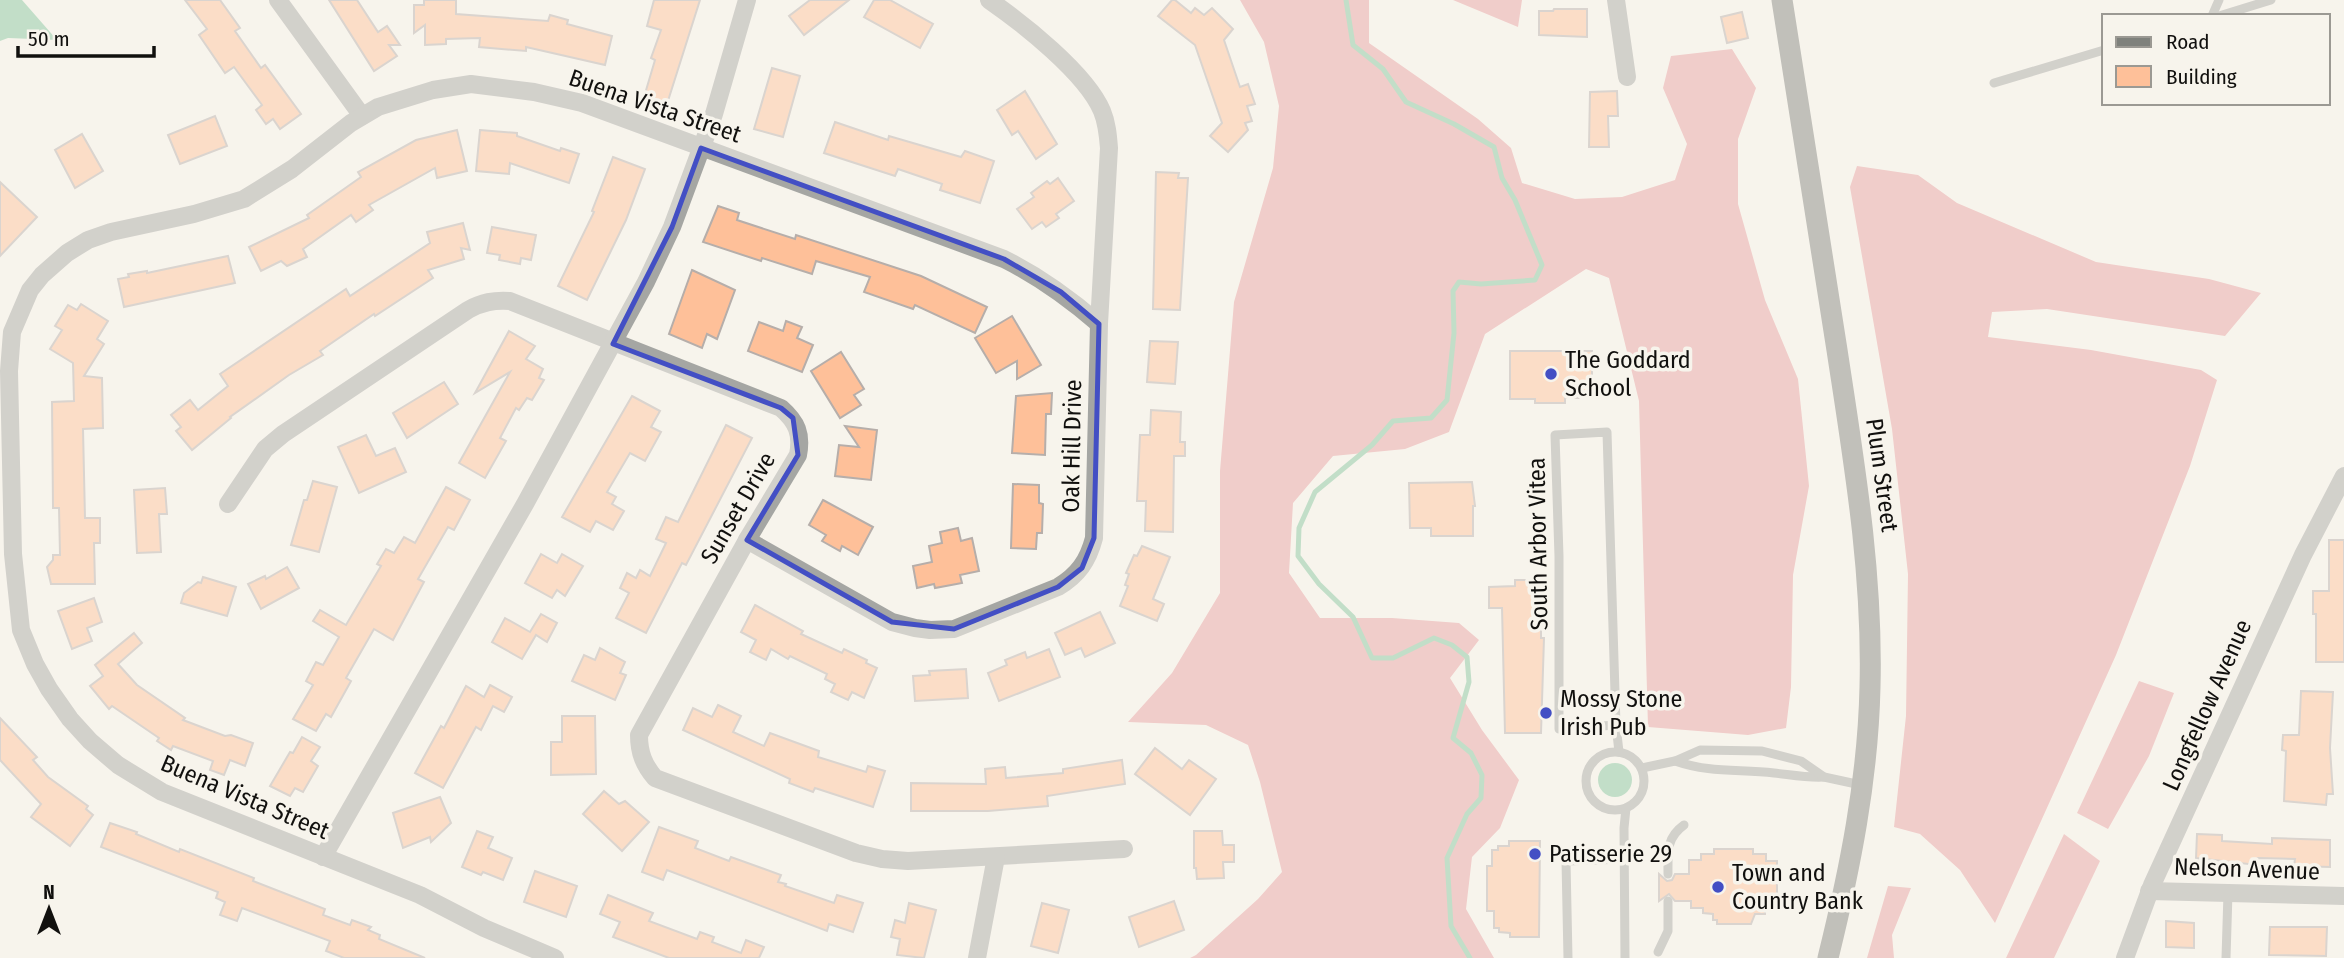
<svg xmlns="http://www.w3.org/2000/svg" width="2344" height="958" font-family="'Fira Sans Condensed',sans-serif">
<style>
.forest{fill:#e79d9f}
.water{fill:#82c49c}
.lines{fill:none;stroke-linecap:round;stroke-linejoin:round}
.stream{stroke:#82c49c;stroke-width:5}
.building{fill:#fec099;stroke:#b6aeaa;stroke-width:2}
.lane{stroke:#a5a6a3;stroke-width:9}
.street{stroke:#a5a6a3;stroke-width:18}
.secondary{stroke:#7f817c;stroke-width:21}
.marked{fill:none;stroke:#434fc4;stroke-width:5;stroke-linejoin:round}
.poi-dot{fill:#434fc4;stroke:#f7f4ec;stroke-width:2.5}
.labels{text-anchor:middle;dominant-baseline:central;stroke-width:7;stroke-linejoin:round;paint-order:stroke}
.street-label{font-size:24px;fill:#11100e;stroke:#f7f4ec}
.poi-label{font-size:24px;fill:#11100e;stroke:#f7f4ec;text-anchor:start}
</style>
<rect width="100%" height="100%" fill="#f7f4ec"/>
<g class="forest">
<polygon points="1240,0 1369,0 1369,43 1478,119 1511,148 1522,183 1575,199 1622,197 1675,180 1687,144 1663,88 1671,56 1732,49 1756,88 1738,139 1738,204 1765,300 1798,379 1809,486 1793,575 1791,687 1786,728 1748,735 1648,727 1639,401 1609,278 1586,269 1485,334 1449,432 1405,449 1333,456 1293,503 1289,573 1320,618 1392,618 1459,623 1479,640 1450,678 1482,730 1519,780 1500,828 1472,857 1466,909 1494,958 1190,958 1196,955 1258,899 1282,872 1260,782 1248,745 1206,725 1128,722 1172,673 1220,593 1220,471 1234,302 1273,168 1279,106 1264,42"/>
<polygon points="1453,0 1522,0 1518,27"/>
<polygon points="1857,166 1918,175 1957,203 2096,262 2209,279 2261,293 2225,336 2047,309 1992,312 1988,337 2091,350 2201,370 2217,380 2190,466 2116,655 1995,923 1960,870 1920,834 1894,827 1906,716 1908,574 1892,429 1850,187"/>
<polygon points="2139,681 2174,693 2149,756 2108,829 2077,813"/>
<polygon points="2064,834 2100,861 2054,958 2006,958"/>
<polygon points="1888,886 1911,888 1892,935 1894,958 1867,958"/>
</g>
<g class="water">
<polygon points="0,0 22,0 57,40 8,38 0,41"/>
<circle cx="1615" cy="780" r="17"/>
</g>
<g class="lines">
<polyline class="stream" points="1346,0 1353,45 1383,69 1406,102 1454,124 1494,147 1502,178 1515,200 1542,265 1535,280 1481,284 1459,282 1453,291 1454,333 1447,400 1431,418 1393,421 1372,445 1315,492 1299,528 1298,556 1319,584 1353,617 1372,658 1393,658 1434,638 1452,645 1467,657 1469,682 1453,738 1471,753 1482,775 1481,798 1467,814 1447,858 1451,926 1470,958"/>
</g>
<g class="building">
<polygon points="185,0 220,0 240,28 235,31 261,68 265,65 301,114 280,129 273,119 266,124 256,110 262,105 234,67 225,73 199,35 207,29"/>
<polygon points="329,0 357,0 378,32 387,26 400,45 389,45 397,56 374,71"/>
<polygon points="424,0 456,0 456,14 548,21 550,15 568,20 567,24 612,36 605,65 526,47 526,51 479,47 480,38 446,39 446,44 425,45 425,25 414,33 414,5 424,5"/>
<polygon points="654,0 700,0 667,104 644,97 655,60 651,58 661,30 647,26"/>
<polygon points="810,0 849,0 804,35 789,16"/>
<polygon points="874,0 890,0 933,24 920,48 864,17"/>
<polygon points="1172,0 1175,0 1191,13 1195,8 1204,15 1212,8 1233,29 1224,40 1240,87 1248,84 1255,104 1247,106 1252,121 1245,123 1248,130 1228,152 1210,136 1222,123 1195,45 1158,16"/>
<polygon points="1554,9 1587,9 1587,37 1539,35 1539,11 1553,11"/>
<polygon points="1742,12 1748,38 1727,43 1721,17"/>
<polygon points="772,68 800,76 783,137 754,129"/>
<polygon points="1025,91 1057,144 1036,159 1018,131 1012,135 997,110"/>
<polygon points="1617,91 1618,116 1608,116 1609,147 1589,147 1590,92"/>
<polygon points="215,116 227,146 180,164 168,135"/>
<polygon points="835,122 888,140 889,136 961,157 965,151 994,161 980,203 940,190 942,184 898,169 895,176 824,153"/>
<polygon points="457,130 467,171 437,178 435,168 369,205 373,210 356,222 351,215 303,249 307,257 287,266 281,261 261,271 249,247 309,218 307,215 361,177 358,172 416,140"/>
<polygon points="480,130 517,133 517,136 560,151 561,148 579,154 569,183 510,163 509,174 476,171"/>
<polygon points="82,134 103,171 75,188 55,150"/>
<polygon points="613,157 645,169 626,220 587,300 558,286 594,212 592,211"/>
<polygon points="1156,172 1179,173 1178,178 1188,178 1180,310 1153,309"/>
<polygon points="1058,178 1074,201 1056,214 1059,218 1046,227 1042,222 1032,229 1017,209 1034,197 1031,193 1047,181 1050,184"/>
<polygon points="0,182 37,217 0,256"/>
<polygon points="718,206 739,213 737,220 795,239 796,235 921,276 987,307 975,333 915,305 913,309 864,292 870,277 816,261 812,274 762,258 761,261 703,242"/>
<polygon points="463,223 470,250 461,248 464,259 428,270 433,278 375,316 374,314 320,351 323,355 289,375 230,417 231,418 192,450 176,431 181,427 171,415 190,400 198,410 228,386 220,374 346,289 350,296 430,243 427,232"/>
<polygon points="492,227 536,235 531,260 521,258 520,264 499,260 500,255 487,253"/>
<polygon points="228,256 235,283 124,307 118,279 129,277 128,274 147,271 147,273"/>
<polygon points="692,270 735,290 717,339 707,334 702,348 669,334"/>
<polygon points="81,304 108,321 97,339 104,344 84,376 102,378 103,428 83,429 85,518 100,518 100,543 94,543 95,584 51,584 47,567 53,560 53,555 60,555 59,508 53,508 52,402 74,401 73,363 50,349 62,330 55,326 68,305 77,310"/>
<polygon points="1012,316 1041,365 1017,379 1017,361 996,373 975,338"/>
<polygon points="786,321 802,327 797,338 813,345 802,372 748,351 759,322 783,331"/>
<polygon points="509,331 535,346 526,359 543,369 539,378 544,380 532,400 527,398 519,410 516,408 500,438 506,441 485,478 459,463 510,372 475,393"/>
<polygon points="1150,341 1178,342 1175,384 1147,382"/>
<polygon points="1510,351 1592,351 1592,398 1565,398 1565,403 1535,403 1535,399 1510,399"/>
<polygon points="841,352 864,389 854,395 861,405 840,418 811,371"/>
<polygon points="444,382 458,404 407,438 393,413"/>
<polygon points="1052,393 1051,414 1046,414 1045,455 1012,453 1016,396"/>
<polygon points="632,396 660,411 651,427 661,432 645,461 630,453 607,492 616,497 612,504 624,511 613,530 596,521 590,532 562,517"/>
<polygon points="1151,410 1181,412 1180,442 1185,442 1185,456 1174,456 1173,532 1145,531 1146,501 1137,501 1140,435 1150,435"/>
<polygon points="726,425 752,438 686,565 682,563 646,633 616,618 629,593 620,588 627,573 636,578 640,570 650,576 666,543 656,539 666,517 678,522"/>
<polygon points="845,426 877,430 871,480 835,476 839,445 859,447"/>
<polygon points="366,435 376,456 395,448 406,472 359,493 338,447"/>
<polygon points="313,481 337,487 319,552 291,545 304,500 307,500"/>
<polygon points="1472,482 1475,506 1473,506 1473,536 1431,536 1431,528 1410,528 1409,483"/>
<polygon points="1013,484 1039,485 1039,503 1043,504 1042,533 1037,533 1036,549 1011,548"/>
<polygon points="446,487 470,500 454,530 448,527 418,579 424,582 393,640 374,629 346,678 351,681 331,717 326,714 316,731 293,719 313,685 306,681 316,662 323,665 339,637 313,621 320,610 346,625 381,566 377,564 386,549 394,553 404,537 415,543"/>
<polygon points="165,488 167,514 159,514 161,552 137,553 134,490"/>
<polygon points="823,500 873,527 858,555 842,546 840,551 822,541 826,535 809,525"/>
<polygon points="958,528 961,541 972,538 979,571 960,575 962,583 935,588 934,584 917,588 913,566 932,562 929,546 942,543 940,532"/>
<polygon points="2329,540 2344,540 2344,662 2316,662 2316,614 2313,614 2313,591 2329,591"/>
<polygon points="1142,546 1170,557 1153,599 1164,604 1157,621 1120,606 1128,586 1125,585 1129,574 1126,573 1134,555 1137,556"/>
<polygon points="541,554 557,563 562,554 583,566 565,596 557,590 552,598 525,583"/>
<polygon points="287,567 299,588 261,609 248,584 265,576 266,579"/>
<polygon points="203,577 236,587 227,616 181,603 184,593 198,582 201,583"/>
<polygon points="1515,580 1544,580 1544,609 1541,609 1541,638 1544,638 1541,733 1505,733 1502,608 1489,608 1489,587 1515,586"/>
<polygon points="94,598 102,622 87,628 92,641 72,649 58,611"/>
<polygon points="755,605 803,631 801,634 842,653 844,649 867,660 866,663 877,668 864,698 852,692 848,700 831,692 835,684 825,679 827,674 790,656 788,659 771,649 766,660 750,652 756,640 741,632"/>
<polygon points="1100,612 1115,643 1085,657 1081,648 1065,655 1055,633"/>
<polygon points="541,614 557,623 547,642 536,635 522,659 492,642 505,618 530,632"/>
<polygon points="134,633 142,643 118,664 137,685 185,718 183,720 225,736 231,735 253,743 245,766 230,760 224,775 210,770 213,761 173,746 171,750 157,741 159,738 112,706 109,709 90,686 103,676 95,665"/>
<polygon points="600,648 625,662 620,673 626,675 615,700 572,681 584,655 595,660"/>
<polygon points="1049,649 1060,677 999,701 988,673 1007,665 1005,660 1025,652 1027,658"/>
<polygon points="966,669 968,698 915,701 913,676 930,675 929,671"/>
<polygon points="490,685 512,697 504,712 493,706 481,730 476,727 443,788 415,773 441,726 444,728 466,686 484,697"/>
<polygon points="2301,691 2333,692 2330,748 2333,794 2327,794 2326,805 2284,801 2286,751 2282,750 2283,735 2299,735"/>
<polygon points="718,705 741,716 733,732 764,746 770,733 819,751 818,757 866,772 868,766 885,771 873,807 815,788 813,792 789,783 790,779 683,730 693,708 712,717"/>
<polygon points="562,716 595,716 596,774 551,775 551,742 562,742"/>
<polygon points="0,718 37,757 33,760 48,777 88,806 86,809 93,815 70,846 31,817 41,804 0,760"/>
<polygon points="302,737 320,747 311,761 318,766 303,792 295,788 290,796 270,786 290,752 293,753"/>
<polygon points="1155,748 1182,769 1189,760 1216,779 1190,815 1135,774"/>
<polygon points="1122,760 1125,784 1047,796 1048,806 988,811 911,811 911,783 986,784 985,769 1005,767 1006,778 1063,773 1063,769"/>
<polygon points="604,791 619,804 625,801 649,822 622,851 583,814"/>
<polygon points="440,797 451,823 431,842 430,837 403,848 393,813"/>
<polygon points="110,823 137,832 136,834 179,852 180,849 254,878 253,881 325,909 323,915 350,925 352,920 371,927 368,930 380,935 379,939 425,958 344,958 326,951 330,941 242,908 237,921 220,915 225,902 216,898 218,892 101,847"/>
<polygon points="659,827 698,841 695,848 729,861 731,857 781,875 778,882 786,884 785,886 834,903 837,895 863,903 853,932 829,924 827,931 667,870 663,880 642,872"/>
<polygon points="477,831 493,837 488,848 512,858 503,880 483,872 481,875 462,867"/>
<polygon points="1194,831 1222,831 1223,845 1234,845 1234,862 1223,862 1224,878 1197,879 1196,868 1194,868"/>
<polygon points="2197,834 2222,835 2222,841 2272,844 2272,838 2330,840 2330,867 2294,866 2295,859 2258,858 2257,865 2196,858"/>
<polygon points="1509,841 1540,841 1539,937 1510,937 1510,933 1499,932 1499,928 1494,928 1494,911 1487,911 1487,866 1492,866 1492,850 1498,850 1498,846 1509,846"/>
<polygon points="1714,849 1753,849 1753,854 1766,854 1766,861 1777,861 1777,908 1765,908 1765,914 1755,914 1751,924 1717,924 1717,920 1713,920 1713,914 1703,913 1703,908 1691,908 1691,901 1675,901 1669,894 1659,901 1659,874 1667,881 1672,880 1675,874 1689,874 1689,860 1701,860 1701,854 1714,854"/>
<polygon points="535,871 577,886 566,917 524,902"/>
<polygon points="608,895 653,913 649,921 697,939 700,932 714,937 712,942 741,953 746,940 764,947 759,958 669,958 613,937 620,922 600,914"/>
<polygon points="1174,901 1184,930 1139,947 1129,917"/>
<polygon points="909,903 936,910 924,958 897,955 900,939 891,937 895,920 905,923"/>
<polygon points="1042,903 1069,910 1058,953 1031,946"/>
<polygon points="2166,921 2194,923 2194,948 2166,947"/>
<polygon points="2270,927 2327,927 2326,956 2269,955"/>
</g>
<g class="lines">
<g class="lane">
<polyline points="2212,16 2219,0"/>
<polyline points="2219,16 2271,0"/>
<polyline points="1994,83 2104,50"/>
<polyline points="1616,725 1559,729 1559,556 1555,435 1607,432 1616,725 1619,752"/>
<circle cx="1615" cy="781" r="29"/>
<path d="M1675,761C1709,773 1739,769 1774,773C1792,775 1807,778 1824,777"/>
<polyline points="1642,768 1675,761 1700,750 1762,751 1801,761 1824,777 1861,785"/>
<path d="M1668,874C1668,852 1666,838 1684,825"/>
<polyline points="1658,952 1668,931 1668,901"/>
<polyline points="1568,958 1566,861 1624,859"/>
<polyline points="1625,958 1624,828 1626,808"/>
<polyline points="2226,958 2228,893"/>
</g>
<g class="street">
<polyline points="278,0 362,116"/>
<polyline points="1616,0 1627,77"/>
<path d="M228,504L265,449L283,434L468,310C482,302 494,300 510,301L781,408C797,422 802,434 798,455L747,540L639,735C639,753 644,765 655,778L856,853L882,859L908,861L1124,849"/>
<path d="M747,540L892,622L915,628L930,630L954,629L1058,587C1078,575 1088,561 1094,538L1099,324L1109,148C1108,135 1107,123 1102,111C1086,73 1022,23 989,0"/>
<polyline points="323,857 525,504 646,282 672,227 714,114 747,0"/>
<polyline points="2149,891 2344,896"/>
<path d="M555,958L484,928L420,895L162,792L118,765L90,741L70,719L49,689L35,664L21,630L13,554L9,371L12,332L30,290L42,275L67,253L88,240L111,232L194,214L244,199L292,169L351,123L378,107L433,90L471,84L534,92L582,103L1004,259C1040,277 1069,298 1099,324"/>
<polyline points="977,958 996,857"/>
<polyline points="2125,958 2152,885 2303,555 2344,476"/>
</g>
<path class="secondary" d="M1782,0C1800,117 1819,233 1837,350C1854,462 1873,573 1870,687C1868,779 1850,869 1828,958"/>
</g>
<path d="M0 0H2344V958H0ZM701,148L1004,259L1061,292L1099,324L1094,538L1082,568L1058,587L954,629L892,622L747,540L798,455L793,418L781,408L613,344L672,227Z" fill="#f7f4ec" fill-opacity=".55" fill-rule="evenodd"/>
<path class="marked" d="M701,148L1004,259L1061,292L1099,324L1094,538L1082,568L1058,587L954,629L892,622L747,540L798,455L793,418L781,408L613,344L672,227Z"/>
<g class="poi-dot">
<circle cx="1551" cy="374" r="7"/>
<circle cx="1546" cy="713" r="7"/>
<circle cx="1535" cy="854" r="7"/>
<circle cx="1718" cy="887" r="7"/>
</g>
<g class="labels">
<g class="street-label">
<text transform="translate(655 106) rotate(19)">Buena Vista Street</text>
<text transform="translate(1072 446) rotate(-89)">Oak Hill Drive</text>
<text transform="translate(1882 475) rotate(82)">Plum Street</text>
<text transform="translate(738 508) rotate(-60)">Sunset Drive</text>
<text transform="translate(1538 544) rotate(-91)">South Arbor Vitea</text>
<text transform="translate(2207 705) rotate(-66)">Longfellow Avenue</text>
<text transform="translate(245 797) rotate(23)">Buena Vista Street</text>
<text transform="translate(2247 869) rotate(2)">Nelson Avenue</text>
</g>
<g class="poi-label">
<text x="1565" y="360">The Goddard<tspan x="1565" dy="28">School</tspan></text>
<text x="1560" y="699">Mossy Stone<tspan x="1560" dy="28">Irish Pub</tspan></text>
<text x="1549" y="854">Patisserie 29</text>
<text x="1732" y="873">Town and<tspan x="1732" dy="28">Country Bank</tspan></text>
</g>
</g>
<rect x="2102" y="14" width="228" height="91" fill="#f7f4ec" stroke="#9b9993" stroke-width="2"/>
<rect x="2116" y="37" width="35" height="10" fill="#7f817c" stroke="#9b9993" stroke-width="2"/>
<text x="2166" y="49" font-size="21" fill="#11100e">Road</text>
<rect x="2116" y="66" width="35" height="21" fill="#fec099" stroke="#9b9993" stroke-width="2"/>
<text x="2166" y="84" font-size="21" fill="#11100e">Building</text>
<g transform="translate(49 909)" stroke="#f7f4ec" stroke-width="5" paint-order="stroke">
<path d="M0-5L12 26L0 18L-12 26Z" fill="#11100e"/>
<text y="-10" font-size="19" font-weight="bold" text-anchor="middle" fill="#11100e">N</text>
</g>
<path d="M18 46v10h136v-10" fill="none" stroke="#11100e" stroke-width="3.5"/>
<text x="28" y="46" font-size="21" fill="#11100e" stroke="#f7f4ec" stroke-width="5" paint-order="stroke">50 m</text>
</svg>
